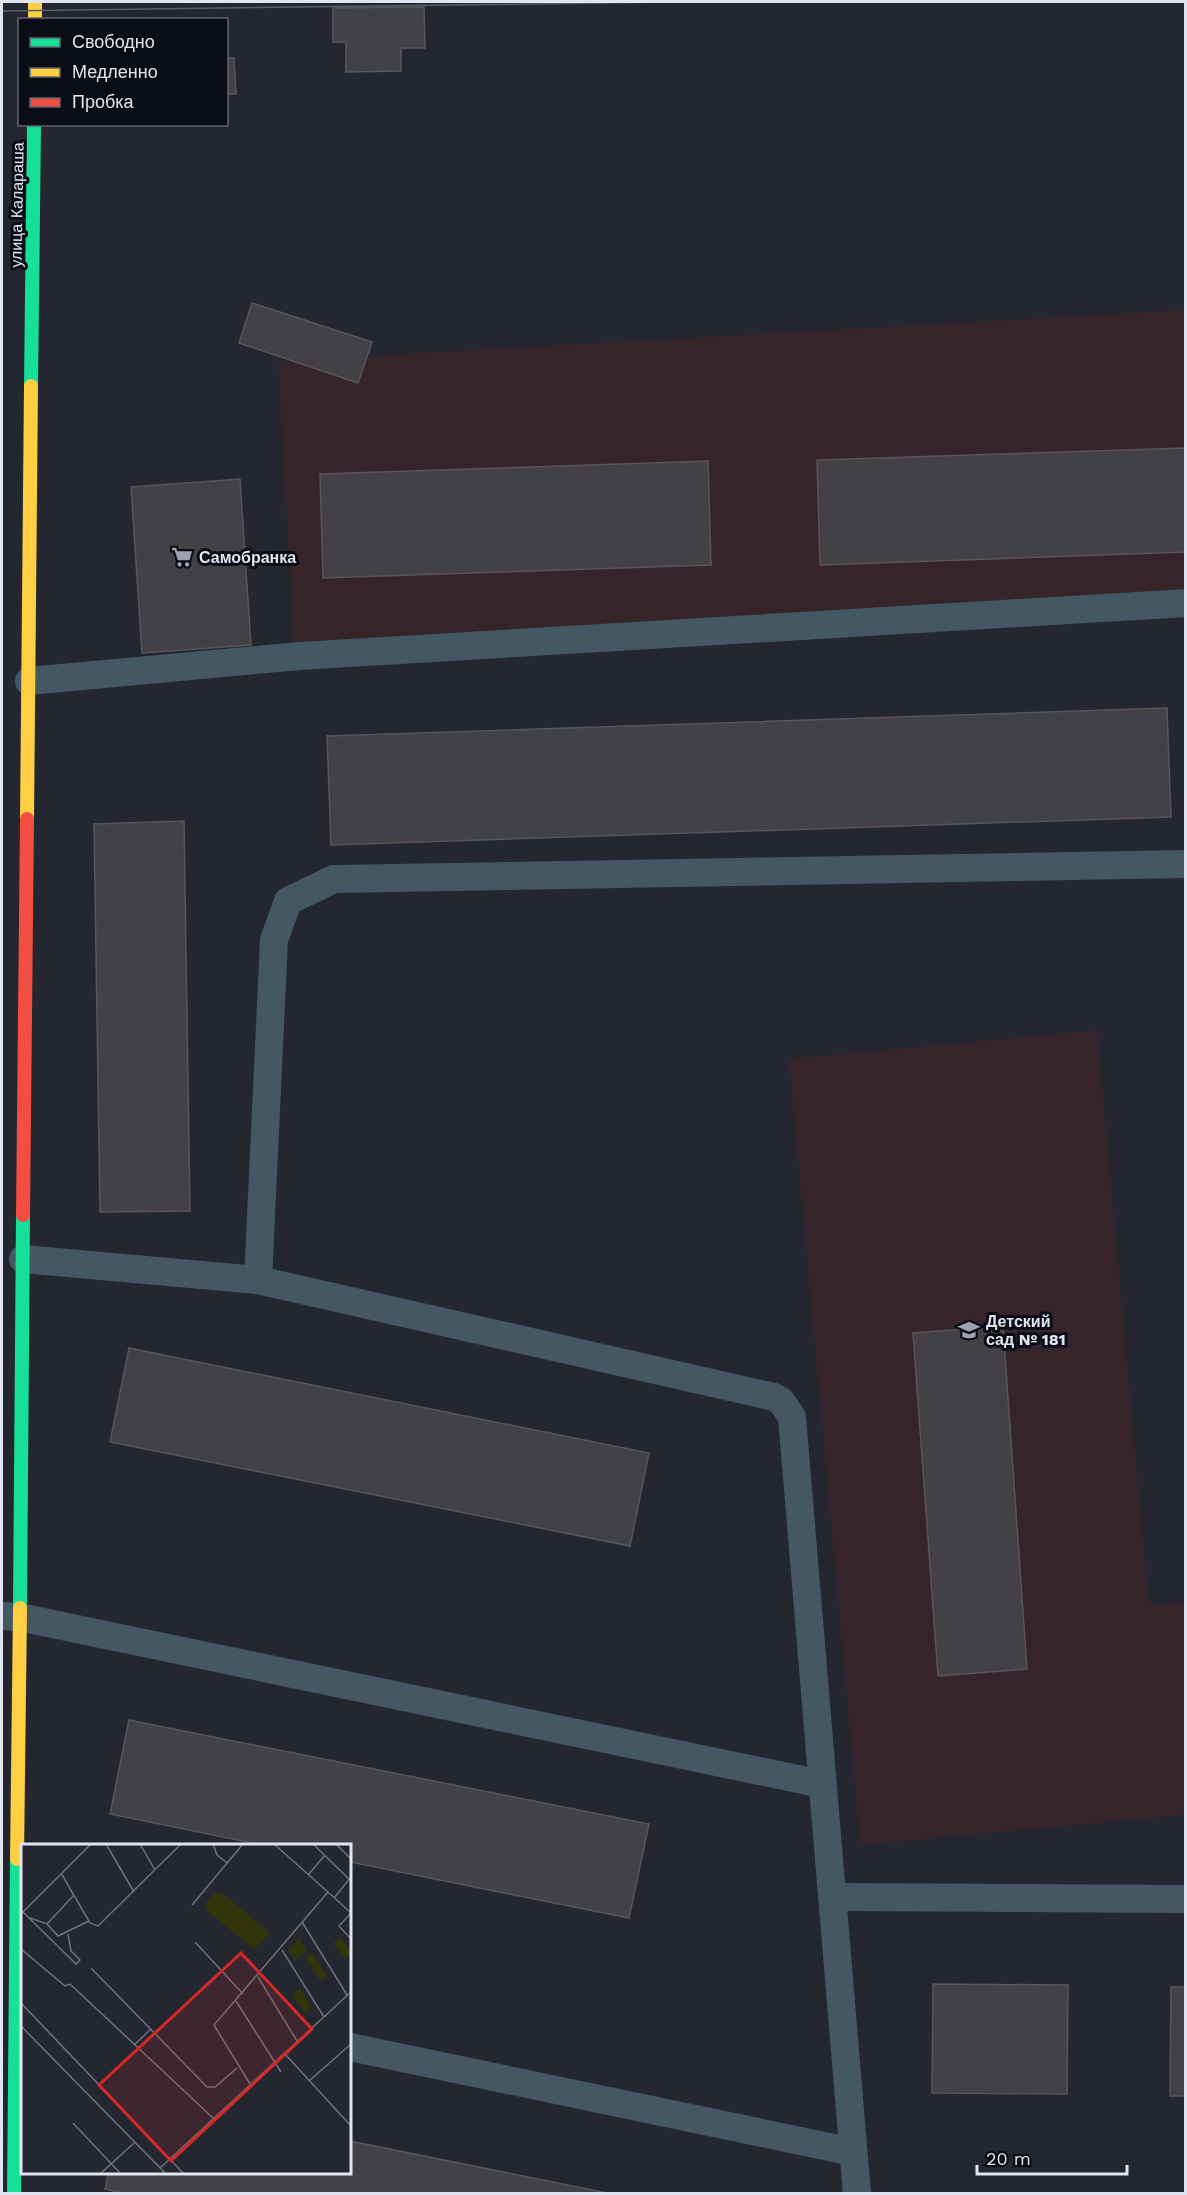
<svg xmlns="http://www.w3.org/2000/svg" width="1187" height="2195" font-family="'Work Sans',sans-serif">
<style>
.commercial{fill:#362528}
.education{fill:#35252b}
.building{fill:#444146;stroke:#595559;stroke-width:1.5}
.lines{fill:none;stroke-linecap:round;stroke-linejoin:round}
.lane{stroke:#435863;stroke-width:28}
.fast{stroke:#16e098;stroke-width:14}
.slow{stroke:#ffcf43;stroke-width:14}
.jam{stroke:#f24e42;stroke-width:14}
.tram{stroke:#56616a;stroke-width:1.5}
.labels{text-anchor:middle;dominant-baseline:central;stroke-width:6;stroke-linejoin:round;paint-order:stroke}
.street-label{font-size:16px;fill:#e1e5f2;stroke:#0a0d15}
.poi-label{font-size:16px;font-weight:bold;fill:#e1e5f2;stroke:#0a0d15;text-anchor:start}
.inset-road{fill:none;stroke:#70727e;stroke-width:1.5}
.view{fill:#d62828;fill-opacity:0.15;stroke:#d62828;stroke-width:3}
.inset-edge{fill:none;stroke:#e1e5f2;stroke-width:3}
</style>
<rect width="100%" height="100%" fill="#242630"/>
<polygon class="commercial" points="1185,310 1185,589 294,644 278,361"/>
<polygon class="education" points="1097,1030 1149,1605 1185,1602 1185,1815 860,1845 789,1059"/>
<g class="building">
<polygon points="424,7 425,48 401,48 401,71 346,72 346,42 333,42 333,8"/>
<polygon points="226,58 234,58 236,94 226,94"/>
<polygon points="252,303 372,342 358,383 239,343"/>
<polygon points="1186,448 1186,552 820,565 817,460"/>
<polygon points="708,461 711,565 323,578 320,474"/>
<polygon points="240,479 251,645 142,653 131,487"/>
<polygon points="1167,708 1171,817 331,845 327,736"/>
<polygon points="184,821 190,1211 100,1212 94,824"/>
<polygon points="1003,1326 1027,1669 938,1676 913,1333"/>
<polygon points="129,1348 649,1453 630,1546 110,1442"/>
<polygon points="129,1720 649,1824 629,1918 350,1862 350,1846 267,1846 110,1814"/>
<polygon points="933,1984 1068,1985 1067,2094 932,2093"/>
<polygon points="1171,1987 1186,1987 1186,2096 1170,2096"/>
<polygon points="350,2141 612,2194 127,2194 105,2189 109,2172 350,2172"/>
</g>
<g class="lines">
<g class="lane">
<polyline points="29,681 300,656 1186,603"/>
<polyline points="23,1259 258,1280 774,1397 781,1401 792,1417 857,2194"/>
<polyline points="258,1280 274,940 288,901 334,879 1186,864"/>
<polyline points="2,1616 19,1617 822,1784"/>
<polyline points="832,1897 1186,1899"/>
<polyline points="350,2047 853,2152"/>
</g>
<g class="fast">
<polyline points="31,386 34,124"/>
<polyline points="20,1608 23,1215"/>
<polyline points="14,2194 17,1859"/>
</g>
<g class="slow">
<polyline points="35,2 35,20"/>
<polyline points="27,819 31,386"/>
<polyline points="17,1859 20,1608"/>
</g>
<polyline class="jam" points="23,1215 27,819"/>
<polyline class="tram" points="2,11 672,2"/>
</g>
<defs>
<symbol id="supermarket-bare" viewBox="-9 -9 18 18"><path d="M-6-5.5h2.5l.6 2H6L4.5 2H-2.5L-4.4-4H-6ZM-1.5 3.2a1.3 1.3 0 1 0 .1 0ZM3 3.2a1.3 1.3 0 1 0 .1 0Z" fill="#9fa2ae" stroke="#0a0d15" stroke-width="2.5" paint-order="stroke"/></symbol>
<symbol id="school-bare" viewBox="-9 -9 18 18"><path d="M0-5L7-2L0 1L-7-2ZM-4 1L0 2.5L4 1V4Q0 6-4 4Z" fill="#9fa2ae" stroke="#0a0d15" stroke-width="2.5" paint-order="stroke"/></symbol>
</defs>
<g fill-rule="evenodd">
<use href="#supermarket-bare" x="167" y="542" width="30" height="30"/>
<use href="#school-bare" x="954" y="1315" width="30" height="30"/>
</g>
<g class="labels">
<g class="street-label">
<text transform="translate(17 205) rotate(-89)">улица Калараша</text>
</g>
<g class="poi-label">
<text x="199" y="557">Самобранка</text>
<text x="986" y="1321">Детский<tspan x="986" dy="18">сад № 181</tspan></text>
</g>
</g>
<g transform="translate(21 1844)">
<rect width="330" height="330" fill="#242630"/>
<path d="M194,49H201L249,89L233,105L186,67L184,60ZM320,93L330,109L324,116L312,99ZM278,95L286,107L274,117L267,106ZM292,109L307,133L299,137L284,113ZM279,145L291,164L283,169L271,150Z" fill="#32340c"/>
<path class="inset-road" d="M85,0L113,48M119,0L134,26M192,0L196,11L206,19M292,0L330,37M315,0L330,15M40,29L69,79L77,82L160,0M287,31L304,11M307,48L330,69M313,54L330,33M171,61L222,0M2,68L55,120L59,116L50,107L47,90M330,69L318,82L330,95M0,70L70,0M9,74L26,80L53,51M281,78L326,151M26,80L37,92L68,77M174,98L222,150M0,105L44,142L49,140L192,274M261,106L303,173M70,124L186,243H194L216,224M237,133L276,197M215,157L260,228M0,159L163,330M0,182L145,330M113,201L130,185M263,209L330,282M288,237L330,200M229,240L193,181L307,48L253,0M52,279L100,330M139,324L330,148M79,330L113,299"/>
<path class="view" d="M220,109L291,185L150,317L78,241Z"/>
<rect width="330" height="330" class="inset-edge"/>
</g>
<rect width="1187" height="2195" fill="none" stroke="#e1e5f2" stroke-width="6"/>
<rect x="18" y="18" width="210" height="108" fill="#0a0d15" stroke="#60636d" stroke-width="1.5"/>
<rect x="30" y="38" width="30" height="9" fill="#16e098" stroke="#60636d" stroke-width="1.5"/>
<text x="72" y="48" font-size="18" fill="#e1e5f2">Свободно</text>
<rect x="30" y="68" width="30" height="9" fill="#ffcf43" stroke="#60636d" stroke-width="1.5"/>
<text x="72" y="78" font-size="18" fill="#e1e5f2">Медленно</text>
<rect x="30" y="98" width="30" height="9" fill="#f24e42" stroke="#60636d" stroke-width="1.5"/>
<text x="72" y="108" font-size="18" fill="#e1e5f2">Пробка</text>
<path d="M977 2165v9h150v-9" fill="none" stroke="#e1e5f2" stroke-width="3"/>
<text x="986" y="2165" font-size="18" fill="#e1e5f2" stroke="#0a0d15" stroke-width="4.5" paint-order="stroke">20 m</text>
</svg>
